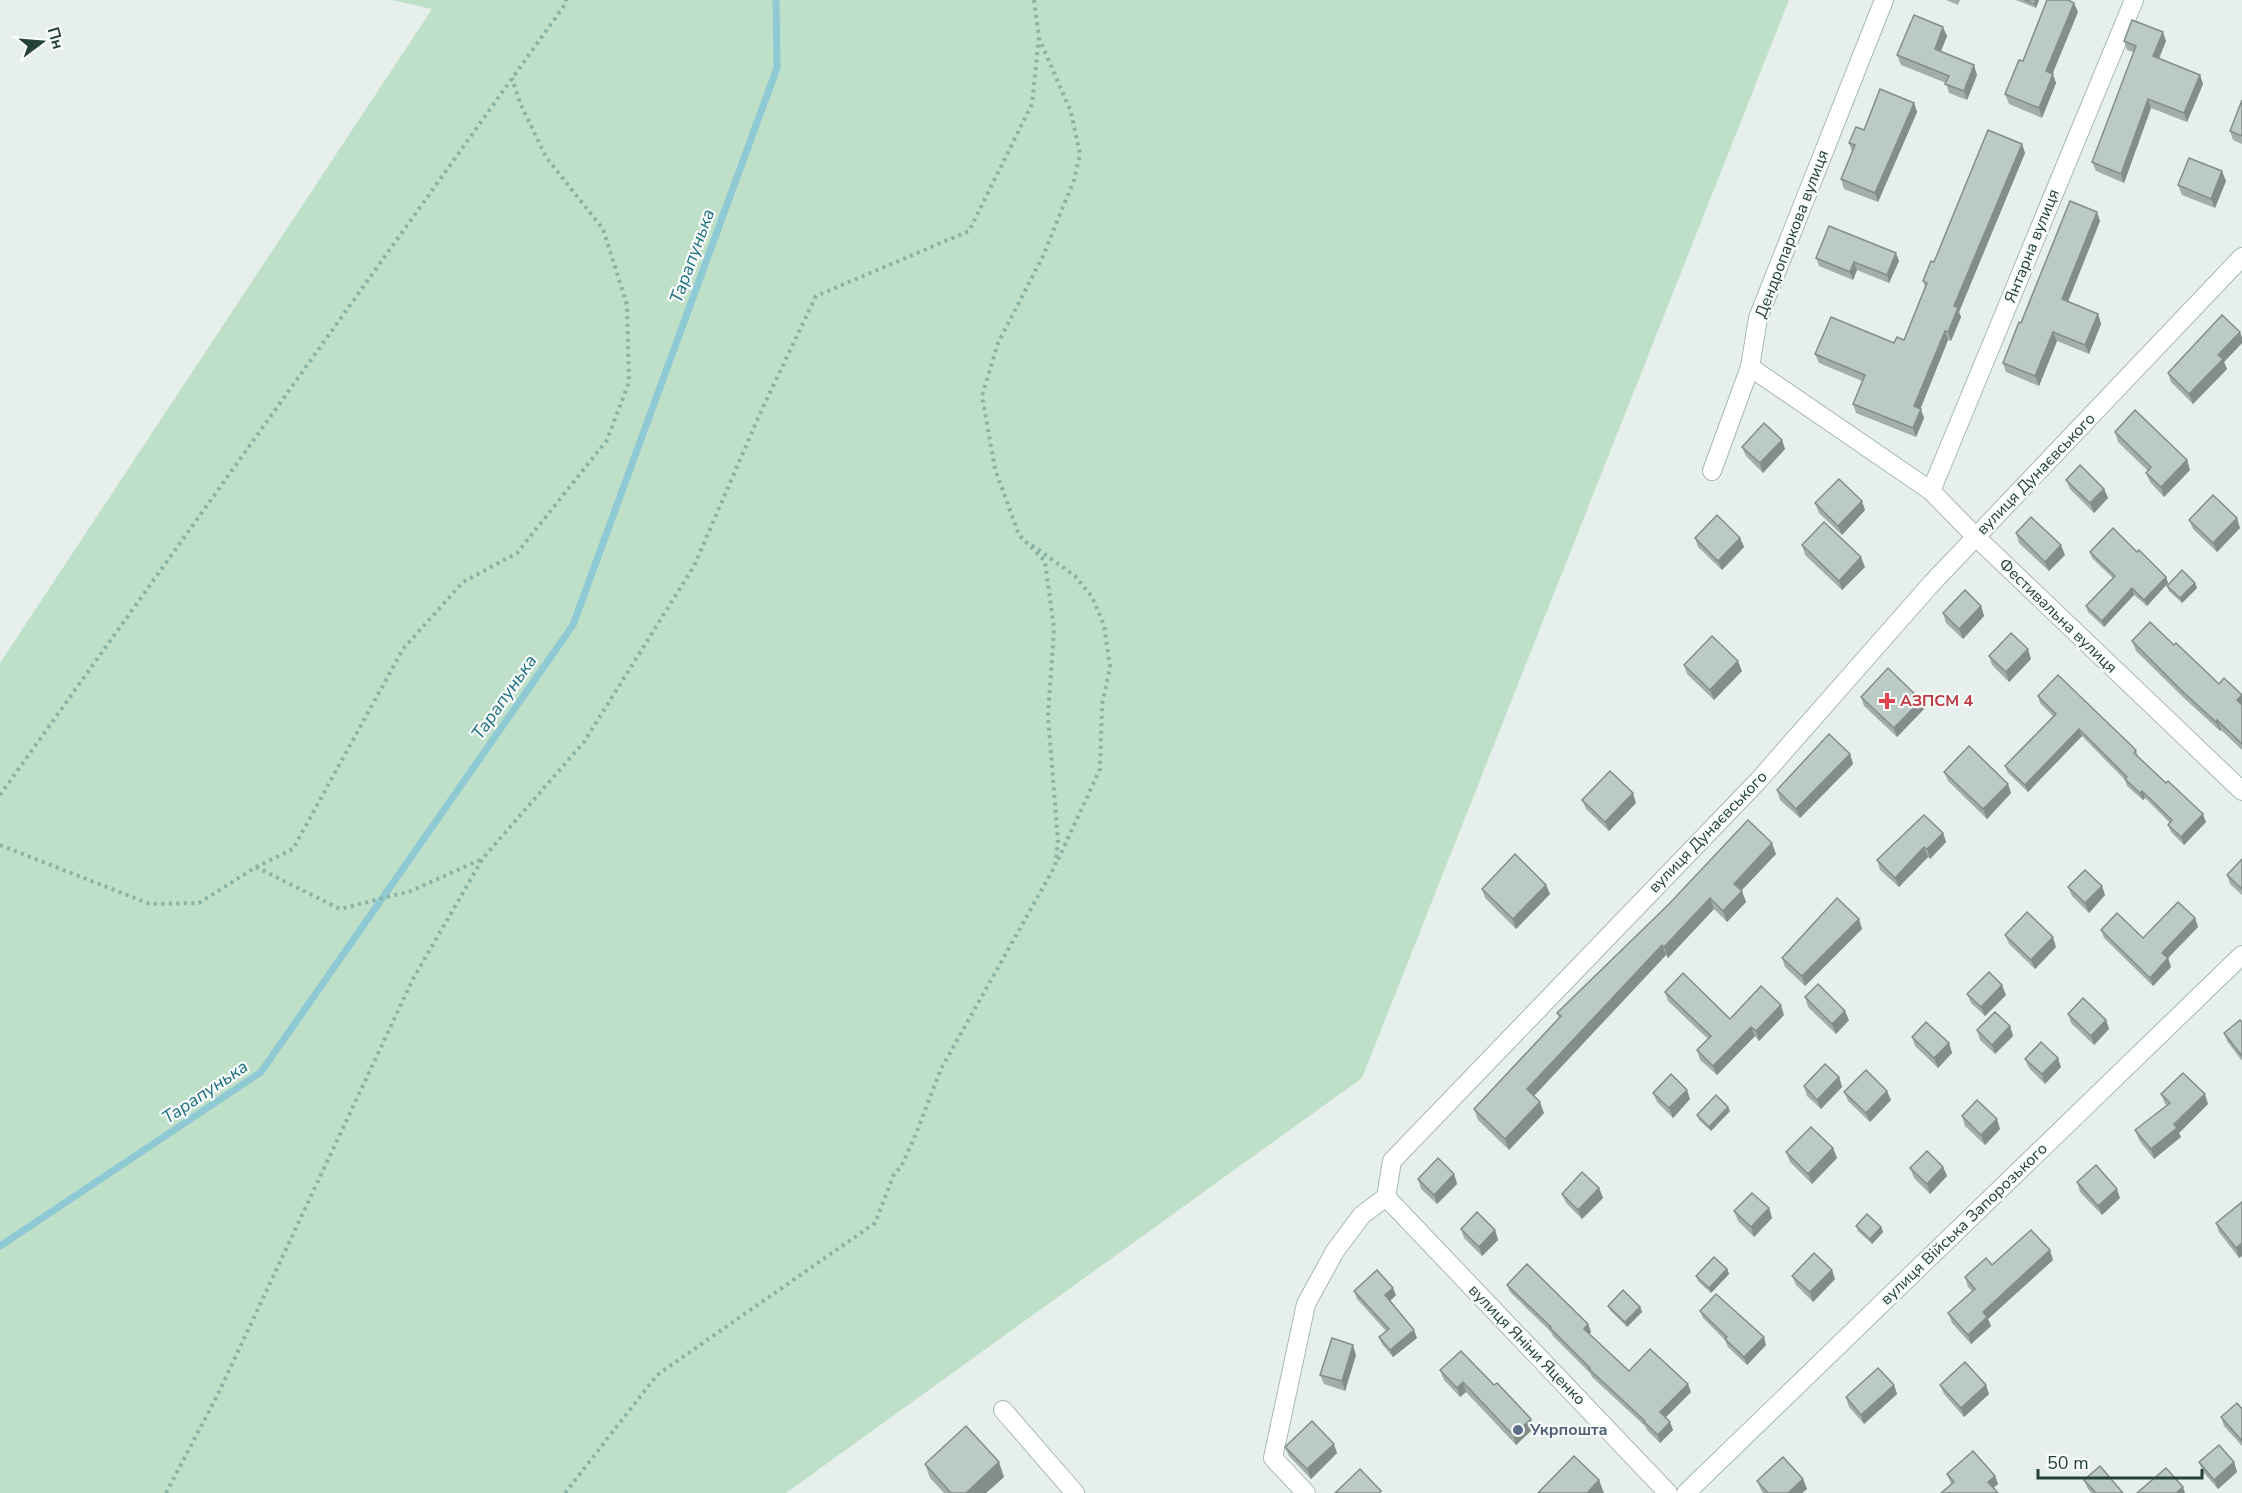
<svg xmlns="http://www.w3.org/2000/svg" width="2242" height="1493" font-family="'Nunito Sans',sans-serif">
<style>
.park{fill:#bfe0c8}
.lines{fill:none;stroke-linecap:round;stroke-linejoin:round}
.stream{stroke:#8ec9d4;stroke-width:7}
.street-casing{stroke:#a8b8b2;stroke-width:20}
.secondary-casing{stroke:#a4bbb3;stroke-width:20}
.path{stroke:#86b3a5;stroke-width:4;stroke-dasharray:3 4.5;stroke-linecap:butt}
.street{stroke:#fff;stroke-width:18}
.secondary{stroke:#fff;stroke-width:18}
.wall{fill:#a1aea9}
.shaded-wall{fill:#838d89}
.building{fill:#bbcac4;stroke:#838d89;stroke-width:1.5}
.health-dot{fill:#e0444e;stroke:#f7fbf9;stroke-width:2}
.service-dot{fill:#5c6f8a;stroke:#f7fbf9;stroke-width:2}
.labels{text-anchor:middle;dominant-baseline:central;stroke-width:4.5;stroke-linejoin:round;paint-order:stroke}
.street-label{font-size:16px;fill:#24423a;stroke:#f7fbf9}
.health-label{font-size:16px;font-weight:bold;fill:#be3a42;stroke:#f7fbf9;text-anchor:start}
.service-label{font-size:16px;font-weight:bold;fill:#4e5e75;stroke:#f7fbf9;text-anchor:start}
.water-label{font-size:18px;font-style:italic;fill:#1c6f80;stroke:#f7fbf9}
</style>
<rect width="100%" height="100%" fill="#e6efeb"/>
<polygon class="park" points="392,0 1789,0 1362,1078 786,1493 0,1493 0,663 432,9"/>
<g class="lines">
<polyline class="stream" points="0,1246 261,1072 573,625 777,68 776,0"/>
<defs>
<g id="street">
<polyline points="1750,367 1931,491 1976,537 2242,791"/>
<polyline points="1712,471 1750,367 1758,318 1884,0"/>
<polyline points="1931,491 2134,0"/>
<polyline points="1386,1197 1668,1493"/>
<polyline points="1003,1410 1075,1493"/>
<polyline points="1306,1493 1273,1458 1306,1304 1335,1251 1362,1215 1386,1197 1392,1161 1758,781 1932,583 2242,257"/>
</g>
<polyline id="secondary" points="1686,1493 2242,955"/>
</defs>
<use href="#street" class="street-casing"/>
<use href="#secondary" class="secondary-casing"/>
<g class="path">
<polyline points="1032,545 1075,576 1092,597 1104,625 1110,667 1102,705 1100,769 1057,862"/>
<polyline points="0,795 566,3 566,0"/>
<polyline points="0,845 150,904 199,903 256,867 293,849 403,649 463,582 517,553 607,440 629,382 627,305 603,229 546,157 520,103 512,78"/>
<polyline points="256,867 340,909 411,891 482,859"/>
<polyline points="166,1493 217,1396 413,979 483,858 584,742 694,566 762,409 816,296 969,231 1032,104 1039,37 1034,0"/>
<polyline points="565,1493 657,1375 875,1223 894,1174 901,1167 915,1136 941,1069 1055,866 1058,841 1048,716 1054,629 1045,561 1019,535 995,469 982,396 998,343 1043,256 1074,180 1080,154 1071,112 1039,38"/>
</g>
<use href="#street" class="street"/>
<use href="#secondary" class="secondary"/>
</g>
<g class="wall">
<polygon points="1946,0 1960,0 1958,5"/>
<polygon points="2016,0 2039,0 2036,8"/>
<polygon points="2078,12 2052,73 2056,83 2042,118 2009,104 2005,94 2023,61"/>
<polygon points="1947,36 1941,51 1977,75 1967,100 1949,93 1946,83 1901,65 1897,55"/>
<polygon points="2124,41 2166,41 2159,59 2200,75 2203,84 2187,122 2151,108 2124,183 2096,171 2092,162 2134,52 2127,50"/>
<polygon points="2242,100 2242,144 2233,140 2230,131"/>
<polygon points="1914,103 1917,112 1878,202 1844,189 1841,179 1852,152 1849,143 1864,130"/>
<polygon points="2022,144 2025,153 1959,312 1961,317 1951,341 1948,340 1920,409 1924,418 1916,437 1856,413 1853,404 1862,381 1819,363 1815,354 1894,343 1904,340 1925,287 1923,281 1934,262"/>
<polygon points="2226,181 2215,208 2182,195 2178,185"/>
<polygon points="2097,212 2100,221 2068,302 2098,314 2101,324 2089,354 2057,341 2039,386 2006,372 2003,363 2021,323"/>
<polygon points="1816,258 1899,261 1889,283 1857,270 1853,280 1819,266"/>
<polygon points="2240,332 2242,338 2242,343 2224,362 2227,369 2193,404 2171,382 2168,373"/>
<polygon points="2115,432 2187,460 2190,470 2164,497 2150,482 2146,473 2148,471 2118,442"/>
<polygon points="1782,440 1785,449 1763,473 1746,456 1742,447"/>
<polygon points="2066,480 2104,489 2108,498 2094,513 2070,489"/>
<polygon points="1815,503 1865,510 1842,535 1819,513"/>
<polygon points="2189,520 2240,528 2217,552 2193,529"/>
<polygon points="2016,533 2065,555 2049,571 2019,543"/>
<polygon points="1695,538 1740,538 1744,547 1722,570 1698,547"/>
<polygon points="1802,545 1865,567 1842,590 1805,555"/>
<polygon points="2090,552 2137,552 2166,577 2168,583 2147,606 2134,595 2104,627 2088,612 2086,606 2113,578 2092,558"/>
<polygon points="2195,583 2197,588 2182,603 2169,591 2167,586"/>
<polygon points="1981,606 1984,616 1963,639 1946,623 1943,613"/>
<polygon points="2132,641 2174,645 2219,684 2242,695 2242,750 2221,730 2220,731 2185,699 2136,651"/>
<polygon points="1989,656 2031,659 2009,682 1992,665"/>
<polygon points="1684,665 1742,671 1714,700 1687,674"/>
<polygon points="2038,696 2136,750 2138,757 2206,822 2184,845 2171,832 2168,825 2170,823 2145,798 2143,800 2127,786 2125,780 2082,736 2028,792 2008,773 2005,766 2053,716 2040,703"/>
<polygon points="1861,697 1921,700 1924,709 1897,737 1864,706"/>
<polygon points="1850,754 1853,764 1800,818 1780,800 1777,790"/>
<polygon points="1944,772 2008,784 2011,793 1987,819 1948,781"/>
<polygon points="1582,800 1636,803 1609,831 1586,809"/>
<polygon points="1943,833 1946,842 1930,859 1928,857 1899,887 1880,870 1877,860"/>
<polygon points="1776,854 1741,891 1746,902 1727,922 1714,909 1668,958 1666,955 1534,1096 1544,1113 1509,1150 1478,1120 1474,1109 1559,1018 1557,1013 1669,904"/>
<polygon points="2242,859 2242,895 2230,884 2227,875"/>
<polygon points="1546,885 1550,894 1516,929 1485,898 1482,889"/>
<polygon points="2102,886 2105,895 2089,913 2072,896 2068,887"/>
<polygon points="2195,918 2198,927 2168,958 2171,967 2153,986 2104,938 2101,930 2143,938"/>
<polygon points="1862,929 1805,986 1785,967 1782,958"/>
<polygon points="2005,935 2056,947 2035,969 2009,944"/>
<polygon points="1665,992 1730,1019 1784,1015 1759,1041 1755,1036 1717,1075 1700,1060 1697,1050 1708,1039 1668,1001"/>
<polygon points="1967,994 2006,995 1985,1016 1971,1003"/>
<polygon points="1805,997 1849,1020 1836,1034 1808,1007"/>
<polygon points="2068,1014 2106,1020 2109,1029 2094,1045 2071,1023"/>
<polygon points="2242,1022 2242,1061 2227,1041 2224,1033"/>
<polygon points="2010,1026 2013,1036 1995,1054 1980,1040 1977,1030"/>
<polygon points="1912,1037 1949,1043 1952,1053 1938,1068 1915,1046"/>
<polygon points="2025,1059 2061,1067 2045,1084 2029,1068"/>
<polygon points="1839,1077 1842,1087 1821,1109 1807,1096 1804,1086"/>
<polygon points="1844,1092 1891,1100 1870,1122 1848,1101"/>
<polygon points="1653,1093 1690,1099 1673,1118 1657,1102"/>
<polygon points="2161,1094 2208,1104 2179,1133 2181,1137 2154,1159 2139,1140 2135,1130 2167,1105 2165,1104"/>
<polygon points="1730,1111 1711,1131 1699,1120 1697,1115"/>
<polygon points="1962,1116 2000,1129 1985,1145 1965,1126"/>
<polygon points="1833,1148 1837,1158 1812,1184 1790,1162 1786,1152"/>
<polygon points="1943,1167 1947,1176 1930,1194 1914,1178 1910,1168"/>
<polygon points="1454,1174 1457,1184 1437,1204 1421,1189 1418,1179"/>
<polygon points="2077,1182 2120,1198 2102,1215 2080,1192"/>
<polygon points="1599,1188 1603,1198 1582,1219 1566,1203 1562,1194"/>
<polygon points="2242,1202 2239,1258 2219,1232 2216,1223"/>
<polygon points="1769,1208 1772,1218 1754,1237 1738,1221 1734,1211"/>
<polygon points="1856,1226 1881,1227 1883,1232 1872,1244 1858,1231"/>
<polygon points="1461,1229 1495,1230 1498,1240 1482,1256 1464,1238"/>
<polygon points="2053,1260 1988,1319 1991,1326 1971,1344 1952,1323 1948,1313 1972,1291 1968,1287 1965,1277 1992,1265"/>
<polygon points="1727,1269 1729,1274 1711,1293 1698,1281 1696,1276"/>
<polygon points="1792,1276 1835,1279 1813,1302 1796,1285"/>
<polygon points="1507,1285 1588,1324 1591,1332 1589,1334 1629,1371 1691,1392 1665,1418 1673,1430 1660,1443 1647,1430 1645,1426 1592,1377 1590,1373 1553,1336 1551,1332 1510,1292"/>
<polygon points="1354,1291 1396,1295 1390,1301 1417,1338 1393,1357 1382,1344 1379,1337 1386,1331 1357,1299"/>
<polygon points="1608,1306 1640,1307 1642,1312 1627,1327 1610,1310"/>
<polygon points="1700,1311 1766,1345 1747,1365 1728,1347 1725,1340 1703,1318"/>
<polygon points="1461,1351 1534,1428 1516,1445 1466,1392 1460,1397 1444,1380 1440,1370"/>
<polygon points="1356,1355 1345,1391 1324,1384 1320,1375"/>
<polygon points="1894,1385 1897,1394 1864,1424 1849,1407 1846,1397"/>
<polygon points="1940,1385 1989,1394 1964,1417 1944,1394"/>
<polygon points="2242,1409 2242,1446 2224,1426 2221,1417"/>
<polygon points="1285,1447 1337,1453 1311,1479 1289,1456"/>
<polygon points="2199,1462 2234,1462 2237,1472 2218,1489 2203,1472"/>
<polygon points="925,1464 1004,1477 986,1493 944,1493 930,1478"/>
<polygon points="1947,1474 1995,1476 1998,1484 1993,1488 1951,1484"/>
<polygon points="1803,1479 1807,1489 1802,1493 1763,1493 1761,1490 1757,1481"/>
<polygon points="2084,1480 2123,1493 2091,1493 2088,1489"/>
</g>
<g class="shaded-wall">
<polygon points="2036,0 2039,0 2036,8 2034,4"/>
<polygon points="2074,3 2078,12 2050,80 2046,71"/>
<polygon points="1943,27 1947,36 1938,58 1935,49"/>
<polygon points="2163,32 2166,41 2156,65 2153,56"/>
<polygon points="1974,65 1977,75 1967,100 1964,91"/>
<polygon points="2053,74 2056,83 2042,118 2039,108"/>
<polygon points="2200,75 2203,84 2187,122 2184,113"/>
<polygon points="2148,99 2151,108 2124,183 2121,174"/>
<polygon points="1914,103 1917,112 1878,202 1875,193"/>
<polygon points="2022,144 2025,153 1959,312 1961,317 1951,341 1948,332 1954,306"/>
<polygon points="2222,171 2226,181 2215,208 2211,199"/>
<polygon points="2097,212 2100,221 2065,309 2062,299"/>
<polygon points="1896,253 1899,261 1889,283 1887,275"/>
<polygon points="1854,262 1857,270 1853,280 1850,272"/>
<polygon points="2098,314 2101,324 2089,354 2085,345"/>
<polygon points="1945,331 1948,340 1918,415 1914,406"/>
<polygon points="2053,332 2057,341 2039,386 2035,376"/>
<polygon points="2240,332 2242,338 2242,343 2224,362 2227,369 2193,404 2189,394 2218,355"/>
<polygon points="1921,409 1924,418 1916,437 1913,428"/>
<polygon points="1782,440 1785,449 1763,473 1760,463"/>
<polygon points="2187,460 2190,470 2164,497 2161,487"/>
<polygon points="2104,489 2108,498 2094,513 2090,503"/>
<polygon points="1862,501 1865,510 1842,535 1838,526"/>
<polygon points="2237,518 2240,528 2217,552 2213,543"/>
<polygon points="1740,538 1744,547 1722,570 1718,561"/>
<polygon points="2061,545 2065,555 2049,571 2045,562"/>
<polygon points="1861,557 1865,567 1842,590 1839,581"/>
<polygon points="2166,577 2168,583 2147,606 2144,600"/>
<polygon points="2195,583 2197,588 2182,603 2180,598"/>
<polygon points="2132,588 2134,595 2104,627 2102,621"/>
<polygon points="1981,606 1984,616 1963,639 1959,629"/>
<polygon points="2028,649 2031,659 2009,682 2006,672"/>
<polygon points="1738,661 1742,671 1714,700 1710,690"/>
<polygon points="2242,695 2242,708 2237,700"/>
<polygon points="1921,700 1924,709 1897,737 1894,728"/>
<polygon points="2217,720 2221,730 2220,731 2216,722"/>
<polygon points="2079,729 2082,736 2028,792 2025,785"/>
<polygon points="1850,754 1853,764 1800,818 1796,809"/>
<polygon points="2008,784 2011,793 1987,819 1983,809"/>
<polygon points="2142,791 2145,798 2143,800 2140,793"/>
<polygon points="1633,793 1636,803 1609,831 1605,822"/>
<polygon points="2203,814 2206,822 2184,845 2181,837"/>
<polygon points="1943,833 1946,842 1930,859 1927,849"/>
<polygon points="1772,843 1776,854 1738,894 1734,884"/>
<polygon points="1924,847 1928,857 1899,887 1895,878"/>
<polygon points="1546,885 1550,894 1516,929 1513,919"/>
<polygon points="2102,886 2105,895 2089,913 2085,903"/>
<polygon points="1742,891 1746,902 1727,922 1723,911"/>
<polygon points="1710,898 1714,909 1668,958 1664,947"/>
<polygon points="2195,918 2198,927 2165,961 2162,953"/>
<polygon points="1859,919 1862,929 1805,986 1802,976"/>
<polygon points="2053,937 2056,947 2035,969 2031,960"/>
<polygon points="1662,945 1666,955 1530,1100 1527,1089"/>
<polygon points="2168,958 2171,967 2153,986 2150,978"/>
<polygon points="2002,985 2006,995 1985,1016 1981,1007"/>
<polygon points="1781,1005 1784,1015 1759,1041 1756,1031"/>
<polygon points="1845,1011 1849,1020 1836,1034 1832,1024"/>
<polygon points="2106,1020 2109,1029 2094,1045 2091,1036"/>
<polygon points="2010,1026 2013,1036 1995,1054 1992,1045"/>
<polygon points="1751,1027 1755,1036 1717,1075 1713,1066"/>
<polygon points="1949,1043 1952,1053 1938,1068 1934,1058"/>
<polygon points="2058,1058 2061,1067 2045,1084 2042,1074"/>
<polygon points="1839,1077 1842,1087 1821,1109 1817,1100"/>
<polygon points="1687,1090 1690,1099 1673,1118 1669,1108"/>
<polygon points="1887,1091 1891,1100 1870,1122 1866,1113"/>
<polygon points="2205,1094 2208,1104 2179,1133 2181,1137 2154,1159 2151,1149"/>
<polygon points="1540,1102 1544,1113 1509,1150 1505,1139"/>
<polygon points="1728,1107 1730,1111 1711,1131 1709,1127"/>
<polygon points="1997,1119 2000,1129 1985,1145 1981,1135"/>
<polygon points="1833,1148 1837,1158 1812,1184 1808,1174"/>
<polygon points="1943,1167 1947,1176 1930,1194 1927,1184"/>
<polygon points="1454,1174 1457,1184 1437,1204 1434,1195"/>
<polygon points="1599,1188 1603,1198 1582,1219 1578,1210"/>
<polygon points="2117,1189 2120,1198 2102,1215 2098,1206"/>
<polygon points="1769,1208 1772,1218 1754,1237 1751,1227"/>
<polygon points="1881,1227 1883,1232 1872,1244 1870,1239"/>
<polygon points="1495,1230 1498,1240 1482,1256 1479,1247"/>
<polygon points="2242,1243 2242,1256 2239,1258 2236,1248"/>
<polygon points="2050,1250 2053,1260 1988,1319 1991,1326 1971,1344 1968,1335 1983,1312"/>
<polygon points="1727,1269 1729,1274 1711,1293 1709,1288"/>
<polygon points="1832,1270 1835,1279 1813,1302 1810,1292"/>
<polygon points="1393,1288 1396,1295 1388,1303 1385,1295"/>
<polygon points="1640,1307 1642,1312 1627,1327 1625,1322"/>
<polygon points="1588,1324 1591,1332 1587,1336 1584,1329"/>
<polygon points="1414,1330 1417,1338 1393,1357 1390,1350"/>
<polygon points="1764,1337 1766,1345 1747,1365 1744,1357"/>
<polygon points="1353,1345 1356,1355 1345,1391 1342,1381"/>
<polygon points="1463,1382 1466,1392 1460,1397 1457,1388"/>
<polygon points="1688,1384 1691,1392 1663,1420 1660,1412"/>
<polygon points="1894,1385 1897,1394 1864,1424 1861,1415"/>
<polygon points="1986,1385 1989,1394 1964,1417 1961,1408"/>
<polygon points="1531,1419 1534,1428 1516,1445 1513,1435"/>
<polygon points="1670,1422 1673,1430 1660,1443 1658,1435"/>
<polygon points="1334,1444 1337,1453 1311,1479 1307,1469"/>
<polygon points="999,1462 1004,1477 986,1493 966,1493"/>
<polygon points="2234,1462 2237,1472 2218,1489 2214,1480"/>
<polygon points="1995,1476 1998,1484 1991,1490 1988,1482"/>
<polygon points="1803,1479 1807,1489 1802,1493 1788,1493"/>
<polygon points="1599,1480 1604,1493 1587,1493"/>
<polygon points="2183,1487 2185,1493 2176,1493"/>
</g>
<g class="building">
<polygon points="2025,0 2036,0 2034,4"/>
<polygon points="2047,0 2068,0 2074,3 2046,71 2053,74 2039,108 2005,94 2019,60 2023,61"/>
<polygon points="1914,15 1943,27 1935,49 1974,65 1964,91 1945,84 1949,76 1897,55"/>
<polygon points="2132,20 2163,32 2153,56 2200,75 2184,113 2148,99 2121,174 2092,162 2136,46 2124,41"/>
<polygon points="1880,89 1914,103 1875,193 1841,179 1855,145 1849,143 1856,127 1864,130"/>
<polygon points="2242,100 2242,136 2230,131"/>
<polygon points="1988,130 2022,144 1954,306 1958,308 1948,332 1945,331 1914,406 1921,409 1913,428 1853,404 1865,375 1815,354 1831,317 1894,343 1897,337 1904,340 1927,283 1923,281 1931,261 1934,262"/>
<polygon points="2189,158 2222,171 2211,199 2178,185"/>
<polygon points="2070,201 2097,212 2062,299 2098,314 2085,345 2053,332 2035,376 2003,363 2019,322 2021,323"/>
<polygon points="1829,226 1896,253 1887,275 1854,262 1850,272 1816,258"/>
<polygon points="2222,315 2240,332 2218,355 2223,359 2189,394 2168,373"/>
<polygon points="2135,410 2187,460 2161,487 2146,473 2151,467 2115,432"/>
<polygon points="1764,423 1782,440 1760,463 1742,447"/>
<polygon points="2080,465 2104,489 2090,503 2066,480"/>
<polygon points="1839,479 1862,501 1838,526 1815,503"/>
<polygon points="2213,495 2237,518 2213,543 2189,520"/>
<polygon points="1717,515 1740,538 1718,561 1695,538"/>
<polygon points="2031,517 2061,545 2045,562 2016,533"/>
<polygon points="1824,522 1861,557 1839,581 1802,545"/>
<polygon points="2113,528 2137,552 2139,550 2166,577 2144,600 2132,588 2102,621 2086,606 2115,576 2090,552"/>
<polygon points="2182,570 2195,583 2180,598 2167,586"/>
<polygon points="1965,590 1981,606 1959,629 1943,613"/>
<polygon points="2150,622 2174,645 2176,643 2219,684 2224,678 2242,695 2237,700 2242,705 2242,744 2217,720 2216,722 2181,690 2132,641"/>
<polygon points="2011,633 2028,649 2006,672 1989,656"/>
<polygon points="1712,636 1738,661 1710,690 1684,665"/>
<polygon points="1888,668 1921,700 1894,728 1861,697"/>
<polygon points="2058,675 2136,750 2134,753 2166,783 2168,781 2203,814 2181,837 2168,825 2172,820 2142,791 2140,793 2125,779 2127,777 2079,729 2025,785 2005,766 2056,714 2038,696"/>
<polygon points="1829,734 1850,754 1796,809 1777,790"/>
<polygon points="1969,746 2008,784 1983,809 1944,772"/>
<polygon points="1610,771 1633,793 1605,822 1582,800"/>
<polygon points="1924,815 1943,833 1927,849 1924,847 1895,878 1877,860"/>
<polygon points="1748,820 1772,843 1734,884 1742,891 1723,911 1710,898 1664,947 1662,945 1527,1089 1540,1102 1505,1139 1474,1109 1561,1016 1557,1013 1669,904"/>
<polygon points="1515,854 1546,885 1513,919 1482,889"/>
<polygon points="2242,859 2242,889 2227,875"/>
<polygon points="2085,870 2102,886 2085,903 2068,887"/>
<polygon points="1837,898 1859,919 1802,976 1782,958"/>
<polygon points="2178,902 2195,918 2162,953 2168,958 2150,978 2101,930 2117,913 2143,938"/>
<polygon points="2027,912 2053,937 2031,960 2005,935"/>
<polygon points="1989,972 2002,985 1981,1007 1967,994"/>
<polygon points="1683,973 1730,1019 1761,986 1781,1005 1756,1031 1751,1027 1713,1066 1697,1050 1711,1036 1665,992"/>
<polygon points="1818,984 1845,1011 1832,1024 1805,997"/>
<polygon points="2083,998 2106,1020 2091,1036 2068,1014"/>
<polygon points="1995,1012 2010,1026 1992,1045 1977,1030"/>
<polygon points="2240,1020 2242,1022 2242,1056 2224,1033"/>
<polygon points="1926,1022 1949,1043 1934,1058 1912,1037"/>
<polygon points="2041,1042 2058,1058 2042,1074 2025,1059"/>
<polygon points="1825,1064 1839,1077 1817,1100 1804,1086"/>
<polygon points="1866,1070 1887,1091 1866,1113 1844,1092"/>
<polygon points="2183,1073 2205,1094 2174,1124 2177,1128 2151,1149 2135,1130 2170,1103 2161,1094"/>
<polygon points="1671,1074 1687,1090 1669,1108 1653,1093"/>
<polygon points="1716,1095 1728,1107 1709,1127 1697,1115"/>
<polygon points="1977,1100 1997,1119 1981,1135 1962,1116"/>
<polygon points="1811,1127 1833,1148 1808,1174 1786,1152"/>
<polygon points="1927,1151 1943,1167 1927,1184 1910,1168"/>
<polygon points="1438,1158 1454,1174 1434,1195 1418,1179"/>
<polygon points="2096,1165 2117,1189 2098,1206 2077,1182"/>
<polygon points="1582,1172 1599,1188 1578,1210 1562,1194"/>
<polygon points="1752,1193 1769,1208 1751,1227 1734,1211"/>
<polygon points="2242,1202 2242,1243 2236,1248 2216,1223"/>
<polygon points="1477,1212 1495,1230 1479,1247 1461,1229"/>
<polygon points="1867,1214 1881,1227 1870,1239 1856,1226"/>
<polygon points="2031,1230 2050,1250 1983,1312 1987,1317 1968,1335 1948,1313 1975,1289 1965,1277 1986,1258 1992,1265"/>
<polygon points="1814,1253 1832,1270 1810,1292 1792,1276"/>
<polygon points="1714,1257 1727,1269 1709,1288 1696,1276"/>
<polygon points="1527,1264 1588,1324 1584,1329 1629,1371 1650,1349 1688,1384 1660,1412 1670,1422 1658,1435 1644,1422 1645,1421 1589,1369 1590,1368 1550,1328 1551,1327 1507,1285"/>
<polygon points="1377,1270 1393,1288 1385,1295 1414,1330 1390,1350 1379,1337 1389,1329 1354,1291"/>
<polygon points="1623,1290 1640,1307 1625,1322 1608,1306"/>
<polygon points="1716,1294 1764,1337 1744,1357 1725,1339 1727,1337 1700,1311"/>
<polygon points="1332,1338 1353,1345 1342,1381 1320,1375"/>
<polygon points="1461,1351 1494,1385 1497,1383 1531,1419 1513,1435 1463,1382 1457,1388 1440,1370"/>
<polygon points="1965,1362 1986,1385 1961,1408 1940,1385"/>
<polygon points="1878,1368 1894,1385 1861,1415 1846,1397"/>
<polygon points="2237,1403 2242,1409 2242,1441 2221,1417"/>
<polygon points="1312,1421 1334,1444 1307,1469 1285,1447"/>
<polygon points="966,1426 999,1462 966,1493 951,1493 925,1464"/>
<polygon points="2219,1445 2234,1462 2214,1480 2199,1462"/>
<polygon points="1973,1451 1995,1476 1988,1482 1998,1493 1941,1493 1954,1482 1947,1474"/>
<polygon points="1574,1456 1599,1480 1587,1493 1538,1493"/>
<polygon points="1783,1457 1803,1479 1788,1493 1768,1493 1757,1481"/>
<polygon points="2100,1466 2123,1493 2096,1493 2084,1480"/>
<polygon points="2166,1468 2183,1487 2176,1493 2137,1493"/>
<polygon points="1360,1469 1381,1491 1379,1493 1335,1493"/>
</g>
<path class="health-dot" d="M1884 692h6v6h6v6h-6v6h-6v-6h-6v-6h6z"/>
<circle class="service-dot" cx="1518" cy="1430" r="6"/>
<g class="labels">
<g class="street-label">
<text transform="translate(1792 234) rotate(-69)">Дендропаркова вулиця</text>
<text transform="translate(2032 246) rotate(-68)">Янтарна вулиця</text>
<text transform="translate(2036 474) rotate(-46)">вулиця Дунаєвського</text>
<text transform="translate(2058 616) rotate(44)">Фестивальна вулиця</text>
<text transform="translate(1708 832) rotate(-46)">вулиця Дунаєвського</text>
<text transform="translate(1964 1224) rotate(-44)">вулиця Війська Запорозького</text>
<text transform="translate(1527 1345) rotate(46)">вулиця Яніни Яценко</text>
</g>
<g class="health-label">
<text x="1900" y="701">АЗПСМ 4</text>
</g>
<g class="service-label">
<text x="1530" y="1430">Укрпошта</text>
</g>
<g class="water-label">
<text transform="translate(692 256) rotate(-70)">Тарапунька</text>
<text transform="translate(504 697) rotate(-55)">Тарапунька</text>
<text transform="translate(205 1092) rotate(-34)">Тарапунька</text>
</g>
</g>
<g transform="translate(42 42) rotate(74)" stroke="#f7fbf9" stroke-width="4.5" paint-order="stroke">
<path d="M0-4.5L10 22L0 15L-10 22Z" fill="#24423a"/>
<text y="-9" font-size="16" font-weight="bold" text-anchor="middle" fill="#24423a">Пн</text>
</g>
<path d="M2038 1469v9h164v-9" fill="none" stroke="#24423a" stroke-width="3"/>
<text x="2047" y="1469" font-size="18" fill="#24423a" stroke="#f7fbf9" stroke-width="4.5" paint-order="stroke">50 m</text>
</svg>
